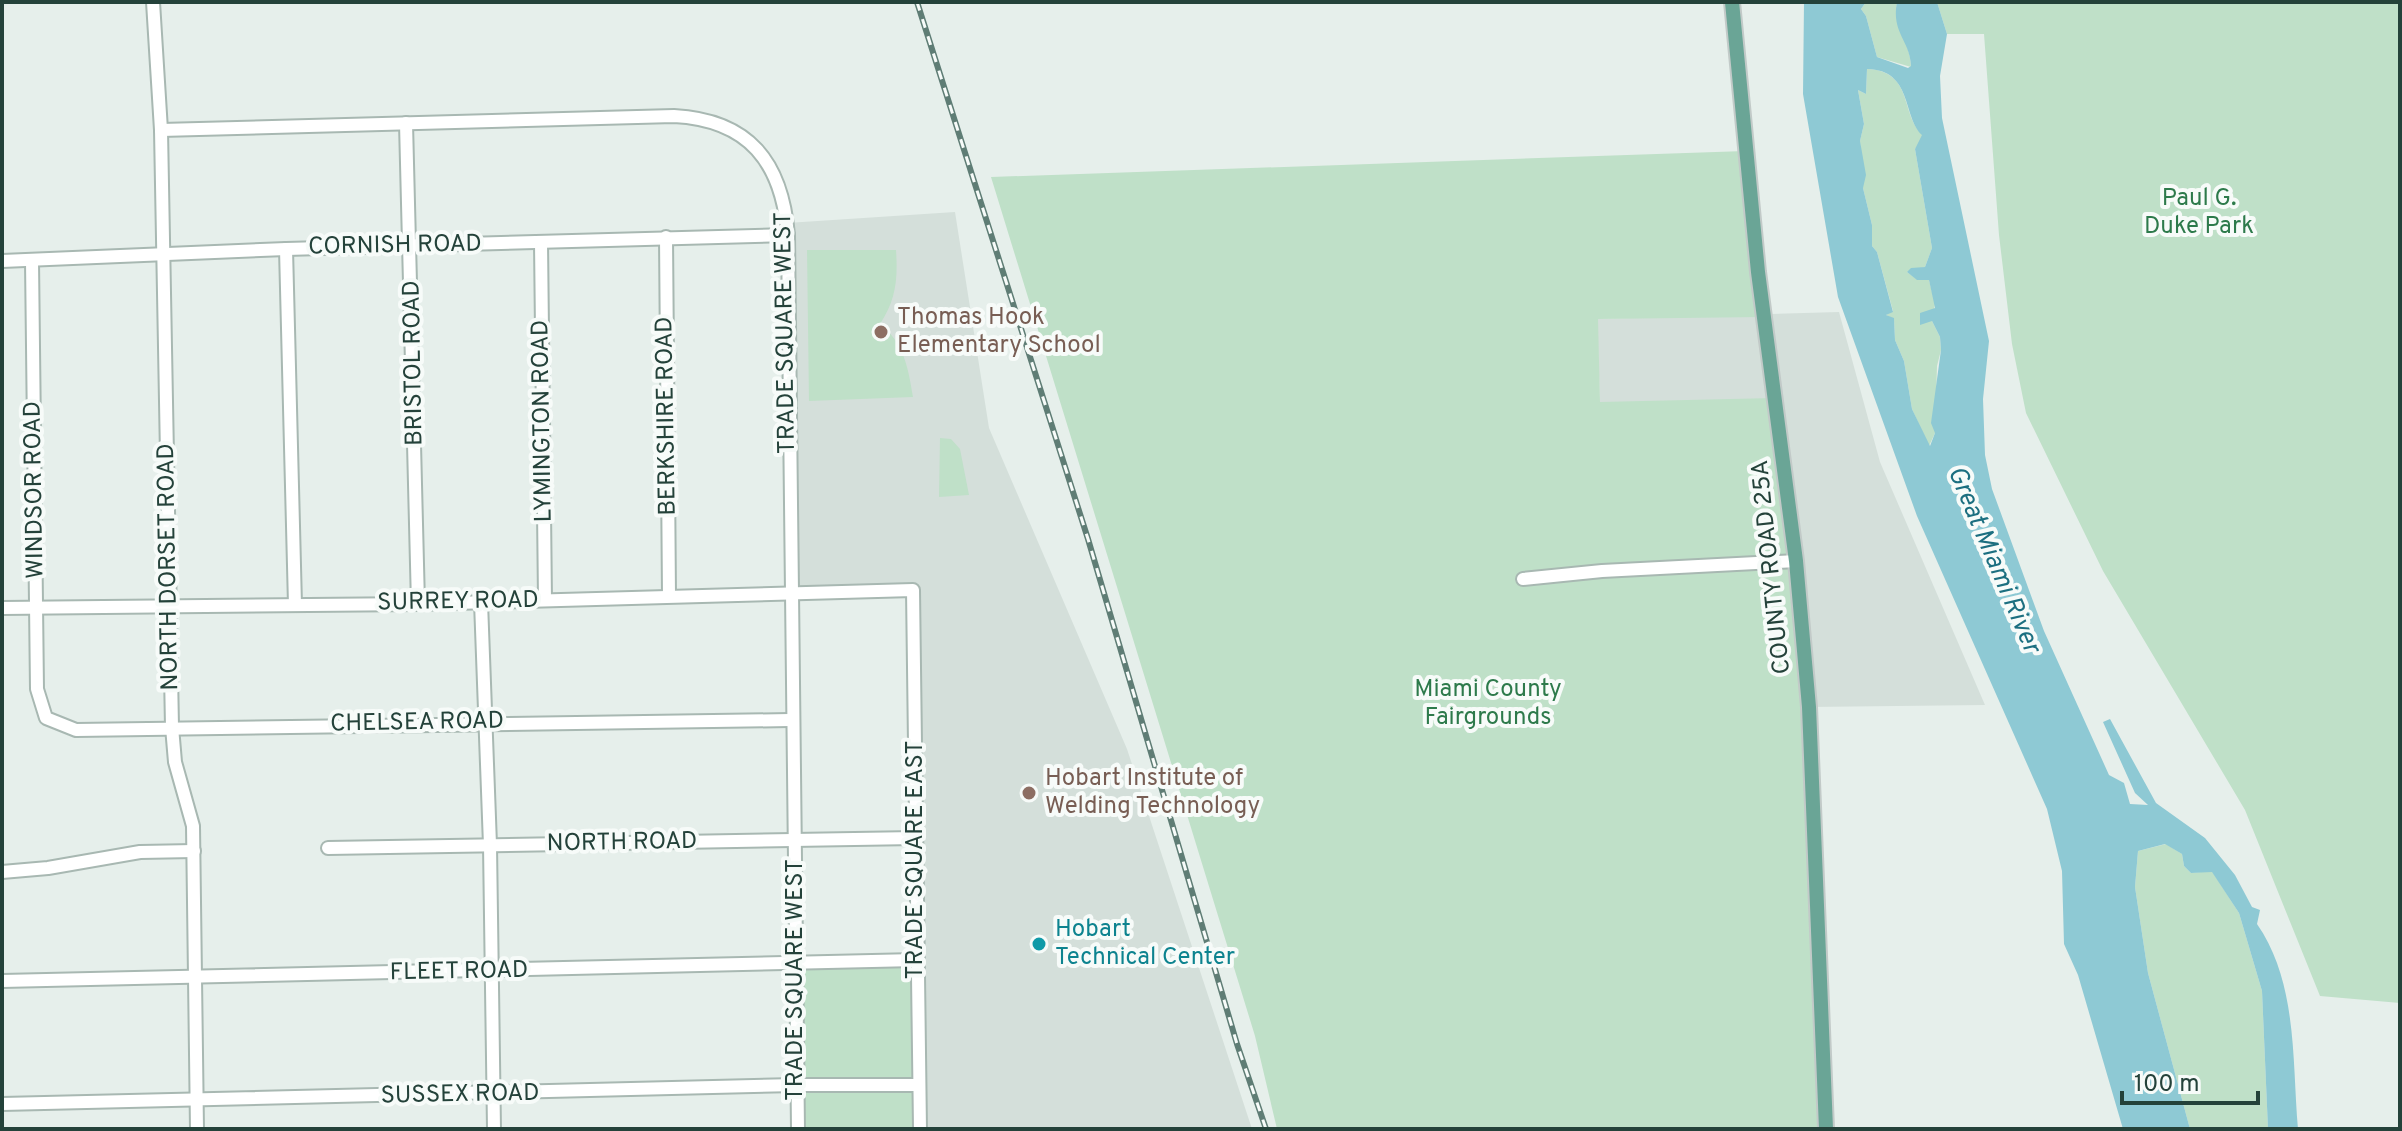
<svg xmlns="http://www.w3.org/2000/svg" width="2402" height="1131" font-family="Overpass,sans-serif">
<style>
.built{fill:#d4dfda}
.green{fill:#bfe0c8}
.water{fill:#8ec9d4;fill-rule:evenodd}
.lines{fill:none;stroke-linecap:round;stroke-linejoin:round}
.minor-casing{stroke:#a8b8b2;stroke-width:16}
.major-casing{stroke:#c2cac8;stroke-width:18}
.minor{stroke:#fff;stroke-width:12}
.major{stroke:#6aa596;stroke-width:14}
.rail-casing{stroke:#5f7d75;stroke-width:6}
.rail{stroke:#f7fbf9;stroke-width:3;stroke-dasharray:9;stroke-linecap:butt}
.education-dot{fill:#8d6e63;stroke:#f7fbf9;stroke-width:3}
.culture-dot{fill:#0f9aa8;stroke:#f7fbf9;stroke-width:3}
.labels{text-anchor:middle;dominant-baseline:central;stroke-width:8;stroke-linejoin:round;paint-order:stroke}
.park-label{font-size:24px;fill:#2d7a4b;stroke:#f7fbf9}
.street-label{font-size:24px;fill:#24423a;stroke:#f7fbf9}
.education-label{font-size:24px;fill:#785e54;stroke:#f7fbf9;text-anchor:start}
.culture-label{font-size:24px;fill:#0d838f;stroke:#f7fbf9;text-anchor:start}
.water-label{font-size:26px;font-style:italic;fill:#1c6f80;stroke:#f7fbf9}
</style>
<rect width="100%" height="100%" fill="#e6efeb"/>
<g class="built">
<polygon points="955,212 989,428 1127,749 1252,1129 920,1129 913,591 791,592 787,223"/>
<polygon points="1839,312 1880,462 1985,705 1809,707 1600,403 1597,319"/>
</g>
<g class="green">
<path d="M1866,2H1897C1893,25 1911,44 1911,67L1877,57L1866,16L1861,9Z"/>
<polygon points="1937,2 2400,2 2400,1003 2320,996 2245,810 2103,571 2026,413 2012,344 1999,235 1984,34 1947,34"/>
<path d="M1867,69C1914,71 1900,114 1922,134V140L1915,149L1932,248L1925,267L1907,272L1918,280H1929L1935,304L1932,321L1940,337L1941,350L1937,366L1935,433L1929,446L1912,409L1904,361L1895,340L1894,319L1886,315L1893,311L1877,252L1872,246V225L1863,188L1860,141L1864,124L1858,90L1866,94Z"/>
<polygon points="1745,151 1763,317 1598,319 1600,402 1774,398 1796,561 1826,1129 1277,1129 1255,1036 991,177"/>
<path d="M807,250H896C898,279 896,300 880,324C904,343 908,367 913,397L809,401Z"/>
<polygon points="940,438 951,439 960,449 969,495 939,497"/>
<polygon points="2166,844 2182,854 2184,866 2191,873 2212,871 2239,913 2262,991 2268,1129 2190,1129 2148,973 2135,887 2138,851"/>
<polygon points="916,960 920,1129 798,1129 795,961"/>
</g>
<path class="water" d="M1804,2H1866L1861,9L1866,16L1877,57L1908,68L1911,66C1910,40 1891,33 1897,2H1937L1947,34L1940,76L1942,118L1989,341L1983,399L1985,455L1992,489L2044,631L2109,775L2124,783L2130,804L2148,805L2135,793L2103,722L2110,719L2156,803L2205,838L2235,875L2252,907L2260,910L2257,924C2298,983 2292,1062 2298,1129H2268L2262,991L2239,913L2212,872L2191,873L2184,866L2182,854L2165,844L2138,851L2135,887L2148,973L2190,1129H2123L2078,975L2064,944L2062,871L2047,809L1917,516L1838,297L1803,94ZM1867,69C1913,70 1902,116 1922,135L1915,149L1932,248L1925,267L1911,268L1907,272L1917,280H1929L1935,308L1920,313V325L1932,321L1940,337L1941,350L1931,423L1935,433L1930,446L1912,409L1904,361L1895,340L1894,318L1886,315L1893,312L1877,252L1872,246V225L1863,188L1866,175L1860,141L1864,124L1858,90L1866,94Z"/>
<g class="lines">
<defs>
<g id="minor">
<polyline points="153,2 161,130 172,727 175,762 193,826 197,1129"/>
<polyline points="406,123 418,604"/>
<path d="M161,130L674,116C749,120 782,162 788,235L798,1129"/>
<polyline points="666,237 669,595"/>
<polyline points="541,242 545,600"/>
<polyline points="286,249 295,605"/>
<polyline points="2,261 286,249 788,235"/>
<polyline points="32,261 37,689 46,718 76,730 790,720"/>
<polyline points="1523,579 1602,571 1796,561"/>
<polyline points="481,602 490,845 494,1129"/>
<polyline points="2,608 418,604 913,590 920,1129"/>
<polyline points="328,848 916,838"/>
<polyline points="2,872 48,868 140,852 194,851"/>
<polyline points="2,981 916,960"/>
<polyline points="2,1104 796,1085 919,1085"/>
</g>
<polyline id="major" points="1732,2 1758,272 1796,561 1809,707 1826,1129"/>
</defs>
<use href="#minor" class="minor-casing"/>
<use href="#major" class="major-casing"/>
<use href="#minor" class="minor"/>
<use href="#major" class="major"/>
<defs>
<polyline id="rail" points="917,2 1088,539 1237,1044 1266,1129"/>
</defs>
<use href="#rail" class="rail-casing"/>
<use href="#rail" class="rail"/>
</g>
<g class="education-dot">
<circle cx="881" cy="332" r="8"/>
<circle cx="1029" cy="793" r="8"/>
</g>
<circle class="culture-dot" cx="1039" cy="944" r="8"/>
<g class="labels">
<g class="park-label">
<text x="2199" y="199">Paul G.<tspan x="2199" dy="28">Duke Park</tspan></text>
<text x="1488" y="690">Miami County<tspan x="1488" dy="28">Fairgrounds</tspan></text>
</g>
<g class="street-label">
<text transform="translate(395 246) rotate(-1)">CORNISH ROAD</text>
<text transform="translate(786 333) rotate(-91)">TRADE SQUARE WEST</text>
<text transform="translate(414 363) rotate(-91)">BRISTOL ROAD</text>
<text transform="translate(667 416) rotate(-91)">BERKSHIRE ROAD</text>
<text transform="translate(543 421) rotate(-91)">LYMINGTON ROAD</text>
<text transform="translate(35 490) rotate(-91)">WINDSOR ROAD</text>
<text transform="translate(169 567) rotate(-91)">NORTH DORSET ROAD</text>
<text transform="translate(1772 567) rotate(-96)">COUNTY ROAD 25A</text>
<text transform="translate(458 602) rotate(-1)">SURREY ROAD</text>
<text transform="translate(417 723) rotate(-1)">CHELSEA ROAD</text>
<text transform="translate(622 843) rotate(-1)">NORTH ROAD</text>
<text transform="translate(916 860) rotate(-90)">TRADE SQUARE EAST</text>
<text transform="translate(459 972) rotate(-1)">FLEET ROAD</text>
<text transform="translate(796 980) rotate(-90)">TRADE SQUARE WEST</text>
<text transform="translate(460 1095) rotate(-1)">SUSSEX ROAD</text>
</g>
<g class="education-label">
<text x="897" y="318">Thomas Hook<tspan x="897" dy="28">Elementary School</tspan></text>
<text x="1045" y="779">Hobart Institute of<tspan x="1045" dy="28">Welding Technology</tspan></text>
</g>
<g class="culture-label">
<text x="1055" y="930">Hobart<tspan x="1055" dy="28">Technical Center</tspan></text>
</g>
<g class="water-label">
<text transform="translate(1993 560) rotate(67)">Great Miami River</text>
</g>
</g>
<rect width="2402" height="1131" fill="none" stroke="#24423a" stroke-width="8"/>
<path d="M2122 1091v12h136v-12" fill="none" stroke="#24423a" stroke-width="4"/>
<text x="2134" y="1091" font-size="24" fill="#24423a" stroke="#f7fbf9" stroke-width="6" paint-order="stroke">100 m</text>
</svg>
